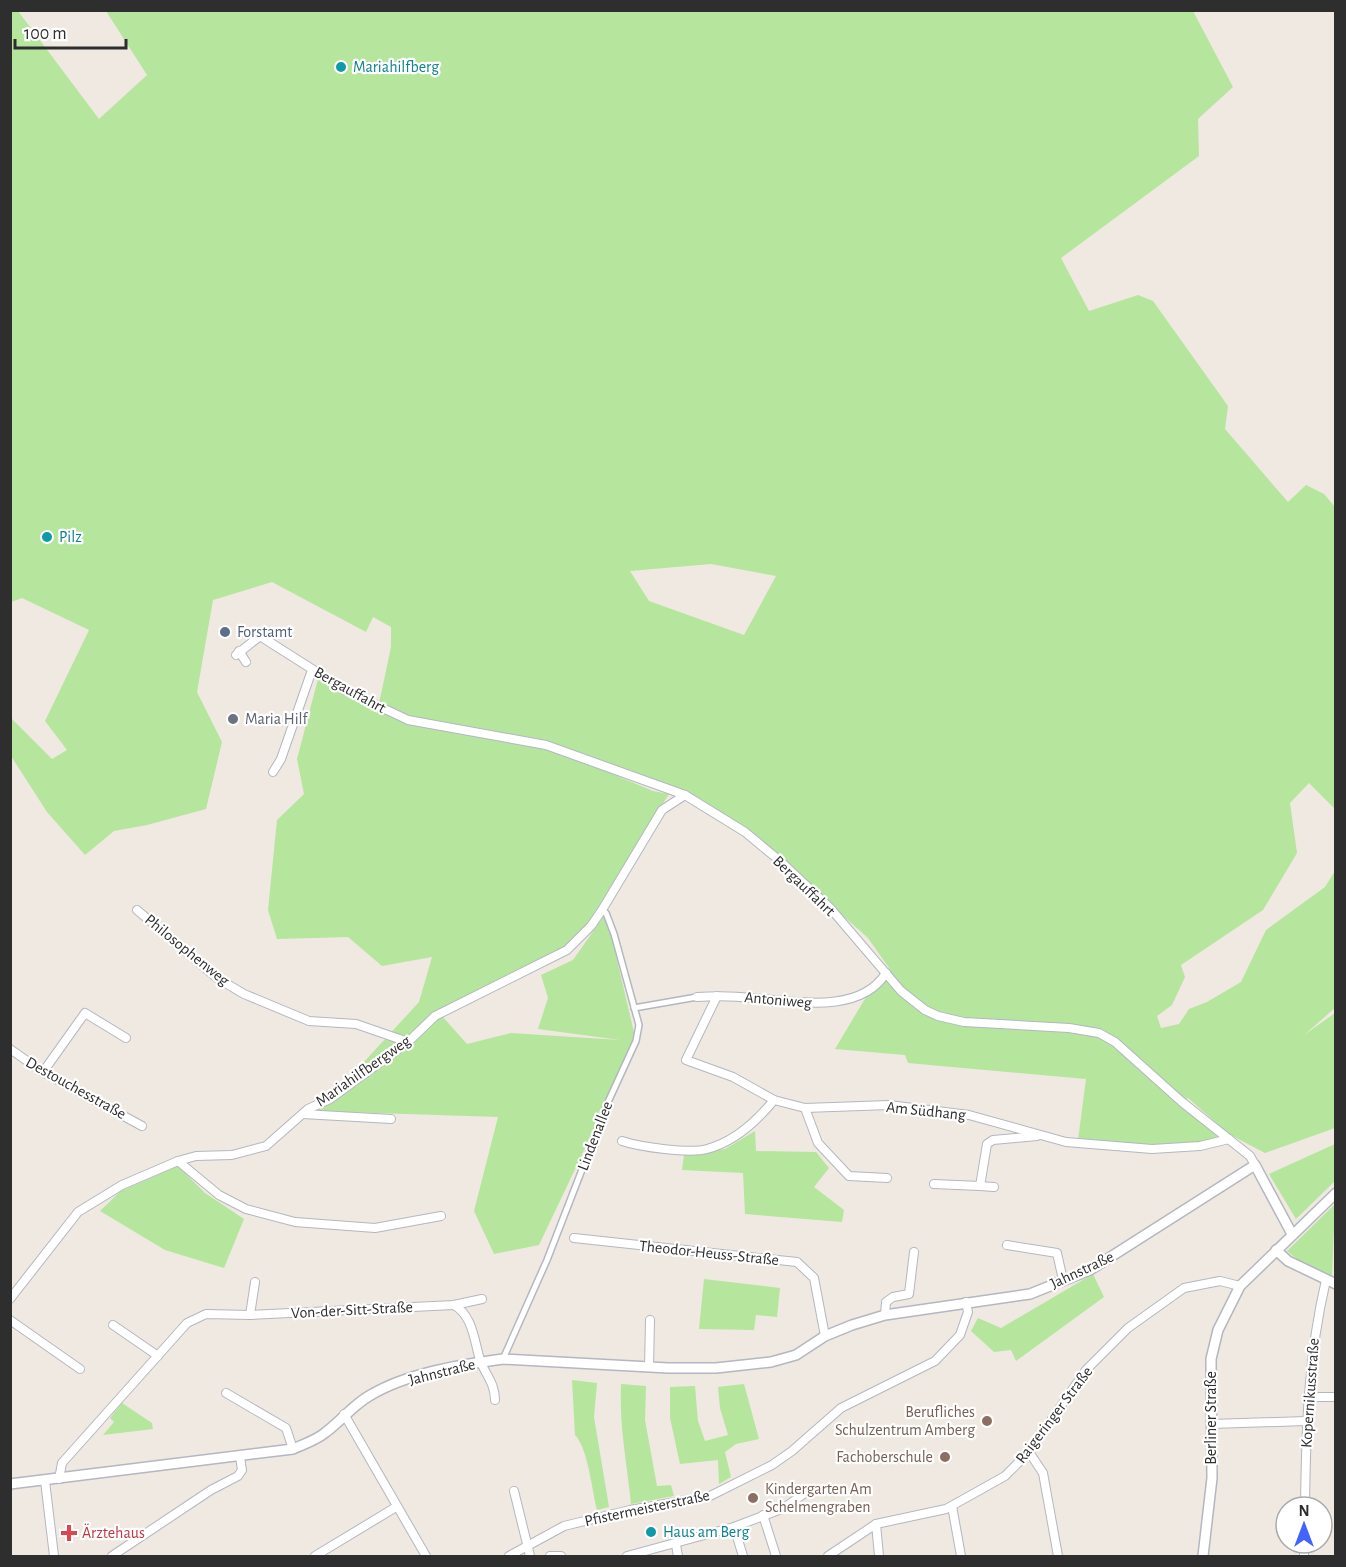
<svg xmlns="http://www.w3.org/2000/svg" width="1346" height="1567" font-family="'Alegreya Sans',sans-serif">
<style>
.green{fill:#b6e59e;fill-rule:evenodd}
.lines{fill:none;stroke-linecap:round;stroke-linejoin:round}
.pedestrian-casing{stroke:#b4b7c1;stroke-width:8}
.minor-casing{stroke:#b4b7c1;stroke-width:10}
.tertiary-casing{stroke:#b4b7c1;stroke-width:12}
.pedestrian{stroke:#fff;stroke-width:5}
.minor{stroke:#fff;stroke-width:8}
.tertiary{stroke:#fff;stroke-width:9}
.culture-dot{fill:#0f9aa8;stroke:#fff;stroke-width:2}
.service-dot{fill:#5c6f8a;stroke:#fff;stroke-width:2}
.worship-dot{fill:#6b7280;stroke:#fff;stroke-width:2}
.education-dot{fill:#8d6e63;stroke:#fff;stroke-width:2}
.health-dot{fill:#e0444e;stroke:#fff;stroke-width:2}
.labels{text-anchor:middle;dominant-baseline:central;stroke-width:4.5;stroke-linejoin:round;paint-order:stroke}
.culture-label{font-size:16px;fill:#0d838f;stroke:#fff;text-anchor:start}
.service-label{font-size:16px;fill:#4e5e75;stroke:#fff;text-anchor:start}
.street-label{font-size:16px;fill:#2e2e2e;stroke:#fff}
.worship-label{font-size:16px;fill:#5b616d;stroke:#fff;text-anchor:start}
.education-label{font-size:16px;fill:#785e54;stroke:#fff;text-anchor:end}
.health-label{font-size:16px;fill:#be3a42;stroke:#fff;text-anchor:start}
</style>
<rect width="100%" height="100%" fill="#efe9e1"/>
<g class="green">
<path d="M11,11H18L99,119L147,75L106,11H1193L1233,87L1198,119L1199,156L1061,258L1089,311L1138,295L1153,301L1228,406L1225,429L1288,502L1306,485L1324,494L1335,507L1336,810L1309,783L1290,803L1297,853L1263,910L1181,965L1185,977L1172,1005L1157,1016L1161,1028L1179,1024L1189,1009L1207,1002L1241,982L1266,930L1325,887L1335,871V1008L1304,1035L1335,1013V1128L1265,1153L1229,1134L1188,1098L1182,1102L1117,1044L1149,1078L1221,1138C1175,1151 1125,1143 1078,1140L1086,1079L908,1063L905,1055L835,1049L866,997L889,968L868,938L750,833L685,790L558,751L653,791L669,794L571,950L442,1016L467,1044L511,1033L620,1040L538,1029L548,998L541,975L573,960L606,913L636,1041L539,1245L494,1254L474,1211L498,1117L315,1111L330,1099L419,1002L432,957L382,966L348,937L277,939L268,910L277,820L304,794L297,759L318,679L377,713L391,647V627L373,617L366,632L272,582L213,600L197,692L222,742L206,809L147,825L114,831L85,855L47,812L11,756L10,717L52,759L67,750L45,721L89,630L22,598L11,602ZM711,564L776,576L744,635L649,601L630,571Z"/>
<polygon points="755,1131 756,1151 816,1152 829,1168 814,1187 844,1210 842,1222 745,1214 743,1173 682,1170 684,1155 725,1149"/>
<polygon points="1335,1144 1335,1181 1296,1219 1269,1174"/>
<polygon points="178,1166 205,1193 244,1219 224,1268 165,1250 100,1211 121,1191"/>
<polygon points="1335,1204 1332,1276 1303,1264 1287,1251"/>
<polygon points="1093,1274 1104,1297 1016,1361 1011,1350 994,1352 971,1331 978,1318 1001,1328"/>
<polygon points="704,1279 780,1288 777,1317 756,1315 754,1330 699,1329"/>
<path d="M572,1380L597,1383L594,1417L609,1507L597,1510C592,1491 588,1448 575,1435Z"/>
<path d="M621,1384L646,1386L645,1420L657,1486L671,1485L674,1496L631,1504C627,1464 619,1425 621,1384Z"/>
<polygon points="744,1384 759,1439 736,1444 725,1452 731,1477 719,1484 718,1460 680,1464 670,1418 670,1387 695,1386 698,1421 705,1441 728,1435 720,1408 718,1387"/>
<polygon points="122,1403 152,1423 153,1429 103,1435 114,1422 110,1418"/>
</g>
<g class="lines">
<defs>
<g id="pedestrian">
<polyline points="634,1008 697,997"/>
<polyline points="503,1359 547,1260 609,1100 636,1041 639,1025 614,934 606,913 602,910"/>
</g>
<g id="minor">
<polyline points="239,651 246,662"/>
<polyline points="236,655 260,636 345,690 408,720 546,745 685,795 745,832 780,861 831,909 901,991 925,1010 938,1016 964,1022 1069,1028 1099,1033 1115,1042 1182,1102 1250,1156 1255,1165"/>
<polyline points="273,772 281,759 312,670"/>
<polyline points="137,910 217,978 244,994 309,1021 356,1024 408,1042"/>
<polyline points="717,996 686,1060 733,1077 774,1100 805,1108 889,1105 969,1115 1066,1142 1152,1149 1200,1146 1229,1139"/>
<path d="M697,997C715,996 734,996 752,998C794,1001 860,1015 886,973"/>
<polyline points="10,1049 43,1072 142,1126"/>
<polyline points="43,1072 85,1013 126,1038"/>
<polyline points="805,1108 818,1143 849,1176 887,1178"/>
<polyline points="303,1114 391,1119"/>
<path d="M622,1141C640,1147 690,1154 707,1149C734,1142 757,1121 774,1100"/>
<polyline points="178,1161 219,1195 246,1209 295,1222 375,1228 441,1216"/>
<polyline points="934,1184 980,1186 987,1144 993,1140 1037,1136"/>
<polyline points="980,1186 994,1187"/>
<polyline points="574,1238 797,1262 814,1278 825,1336"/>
<polyline points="1007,1245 1057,1253 1063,1280"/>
<polyline points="10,1299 78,1212 122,1185 178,1161 196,1156 232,1155 266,1146 308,1109 330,1099 408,1042 435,1016 567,950 591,926 602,910 662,810 685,795"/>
<path d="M454,1305C473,1316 474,1340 480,1360C485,1374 495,1383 495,1400"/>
<polyline points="250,1315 255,1282"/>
<polyline points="885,1315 886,1302 893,1297 909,1294 914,1252"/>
<polyline points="10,1320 80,1369"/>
<polyline points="113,1325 158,1356"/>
<polyline points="649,1367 650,1320"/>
<polyline points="226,1393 286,1428 293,1449"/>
<polyline points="1308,1397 1336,1397"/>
<polyline points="344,1414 426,1556"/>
<polyline points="1211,1424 1306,1421"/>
<polyline points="1029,1452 1043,1473 1058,1556"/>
<polyline points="59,1479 62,1463 187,1323 206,1314 250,1315 454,1305 482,1299"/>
<polyline points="45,1481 54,1556"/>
<polyline points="514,1491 530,1556"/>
<polyline points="952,1506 961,1556"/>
<path d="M1305,1507C1306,1429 1308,1356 1326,1280"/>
<polyline points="763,1515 776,1556"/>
<polyline points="876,1524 879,1556"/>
<polyline points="734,1527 743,1556"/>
<polyline points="676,1545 678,1556"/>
<polyline points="112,1556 211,1490 238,1476 242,1470 240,1457"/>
<polyline points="315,1556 396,1507"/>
<polyline points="509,1556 564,1526 630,1510 710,1496 772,1465 792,1451 841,1408 935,1361 960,1335 968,1312 966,1302"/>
<polyline points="550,1556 561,1556"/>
<polyline points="627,1556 734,1527 784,1508 809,1490"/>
<polyline points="828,1556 876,1524 946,1509 1005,1476 1029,1452 1086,1370 1128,1328 1184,1288 1220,1281 1240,1286"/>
<polyline points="1304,1556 1304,1543"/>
</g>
<g id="tertiary">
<polyline points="1276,1250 1288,1261 1336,1284"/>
<path d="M10,1484L293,1449C304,1444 317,1440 326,1432C341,1421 352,1406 369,1396C407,1373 459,1365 503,1359L668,1368H716L771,1362L796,1355L825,1336L852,1325L885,1315L1030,1294L1090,1270L1255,1165L1292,1234"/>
<polyline points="1203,1556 1212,1478 1211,1359 1218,1330 1240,1286 1336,1193"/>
</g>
</defs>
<use href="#pedestrian" class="pedestrian-casing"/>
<use href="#minor" class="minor-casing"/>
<use href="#tertiary" class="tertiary-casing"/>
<use href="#pedestrian" class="pedestrian"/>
<use href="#minor" class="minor"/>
<use href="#tertiary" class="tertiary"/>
</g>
<g class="culture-dot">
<circle cx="341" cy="67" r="6"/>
<circle cx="47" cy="537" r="6"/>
<circle cx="651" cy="1532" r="6"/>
</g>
<circle class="service-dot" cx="225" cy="632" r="6"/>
<circle class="worship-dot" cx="233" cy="719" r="6"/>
<g class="education-dot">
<circle cx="987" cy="1421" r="6"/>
<circle cx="945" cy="1457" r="6"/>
<circle cx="753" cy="1498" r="6"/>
</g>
<path class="health-dot" d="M66 1524h6v6h6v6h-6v6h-6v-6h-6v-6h6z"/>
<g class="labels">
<g class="culture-label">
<text x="353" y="67">Mariahilfberg</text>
<text x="59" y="537">Pilz</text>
<text x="663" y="1532">Haus am Berg</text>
</g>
<g class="service-label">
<text x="237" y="632">Forstamt</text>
</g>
<g class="street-label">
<text transform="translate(350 690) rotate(29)">Bergauffahrt</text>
<text transform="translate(804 886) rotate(44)">Bergauffahrt</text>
<text transform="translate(187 950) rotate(39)">Philosophenweg</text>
<text transform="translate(778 1000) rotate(5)">Antoniweg</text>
<text transform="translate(363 1071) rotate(-35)">Mariahilfbergweg</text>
<text transform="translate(76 1088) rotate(29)">Destouchesstraße</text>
<text transform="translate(926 1111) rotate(6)">Am Südhang</text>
<text transform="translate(595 1136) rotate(-69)">Lindenallee</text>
<text transform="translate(709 1253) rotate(6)">Theodor-Heuss-Straße</text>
<text transform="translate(1082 1270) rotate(-25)">Jahnstraße</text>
<text transform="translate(352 1310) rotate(-3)">Von-der-Sitt-Straße</text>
<text transform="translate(442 1372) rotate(-14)">Jahnstraße</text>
<text transform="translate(1310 1393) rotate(-86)">Kopernikusstraße</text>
<text transform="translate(1054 1415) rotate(-53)">Raigeringer Straße</text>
<text transform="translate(1211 1418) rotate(-90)">Berliner Straße</text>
<text transform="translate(647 1508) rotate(-12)">Pfistermeisterstraße</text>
</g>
<g class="worship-label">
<text x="245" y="719">Maria Hilf</text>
</g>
<g class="education-label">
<text x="975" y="1412">Berufliches<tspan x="975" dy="18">Schulzentrum Amberg</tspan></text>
<text x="933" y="1457">Fachoberschule</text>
<text x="765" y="1489" text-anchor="start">Kindergarten Am<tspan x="765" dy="18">Schelmengraben</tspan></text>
</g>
<g class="health-label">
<text x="82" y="1533">Ärztehaus</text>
</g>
</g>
<rect width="1346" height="1567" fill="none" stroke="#2e2e2e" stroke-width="24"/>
<g transform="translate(1304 1525)"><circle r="28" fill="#ffffff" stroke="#ababab" stroke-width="1.5"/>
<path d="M0-4.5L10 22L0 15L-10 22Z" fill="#4264fb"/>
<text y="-9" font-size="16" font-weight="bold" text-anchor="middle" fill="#2e2e2e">N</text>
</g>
<path d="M15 39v9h111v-9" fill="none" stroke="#2e2e2e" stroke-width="3"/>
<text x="24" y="39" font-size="18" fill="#2e2e2e" stroke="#ffffff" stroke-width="4.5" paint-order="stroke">100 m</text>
</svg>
